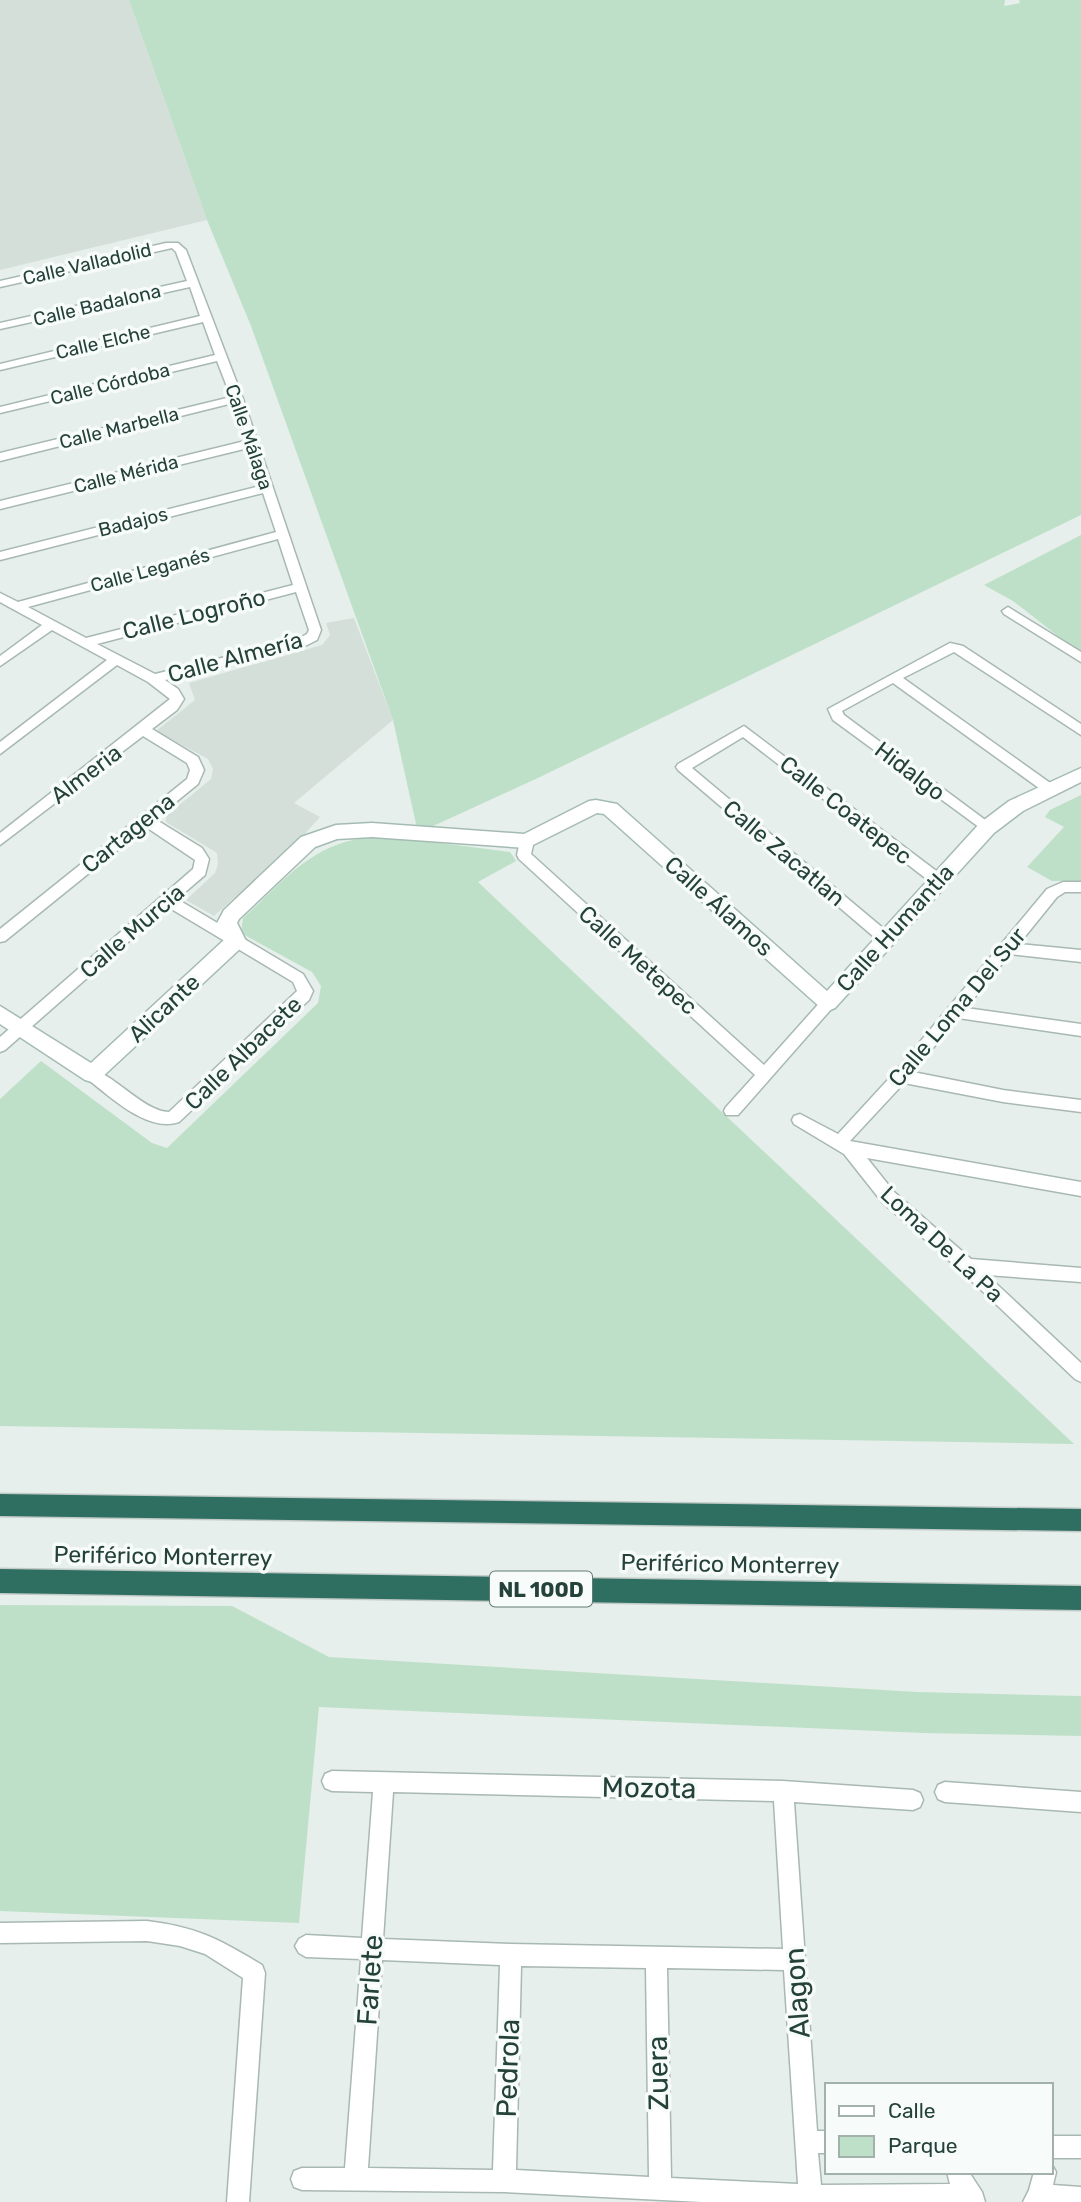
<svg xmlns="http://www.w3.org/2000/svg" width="1081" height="2202" font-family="Rubik,sans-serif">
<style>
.built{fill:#d4dfda}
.green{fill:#bfe0c8}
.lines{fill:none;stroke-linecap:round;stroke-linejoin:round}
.street-casing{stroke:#a8b8b2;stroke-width:3}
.secondary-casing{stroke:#a4bbb3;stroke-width:3}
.highway-casing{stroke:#c2cac8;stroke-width:3}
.street{fill:#fff;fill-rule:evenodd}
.secondary{fill:#fff;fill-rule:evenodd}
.highway{fill:#2f6f62;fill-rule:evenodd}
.labels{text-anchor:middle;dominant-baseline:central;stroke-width:7;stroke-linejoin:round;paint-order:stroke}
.far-street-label{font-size:19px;fill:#24423a;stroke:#f7fbf9}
.shield{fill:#f7fbf9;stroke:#637a73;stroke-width:2}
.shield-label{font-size:21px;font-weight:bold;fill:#24423a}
.street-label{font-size:23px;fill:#24423a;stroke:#f7fbf9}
.near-street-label{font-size:28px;fill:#24423a;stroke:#f7fbf9}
</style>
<rect width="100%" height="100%" fill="#e6efeb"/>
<g class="built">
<polygon points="0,0 129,0 207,220 0,270"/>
<polygon points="354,618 393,720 294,803 320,817 302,837 214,916 186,900 215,873 218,864 217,853 166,822 166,816 211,779 213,769 208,759 156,731 195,700 189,683 322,645 330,635 326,623"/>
</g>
<g class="green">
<polygon points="129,0 1005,0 1004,6 1020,3 1019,0 1081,0 1081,515 540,777 418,833 393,720 251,326 207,220"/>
<polygon points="1081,535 1081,654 1013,601 984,585"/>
<polygon points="1081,795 1081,881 1052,881 1027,867 1064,827 1045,817 1050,810"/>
<path d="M363,838L417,840L510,852L516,861L478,882L1074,1444L0,1426V1099L41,1061L152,1143L167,1148L318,1003L321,986L312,972L241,933L243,918C282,883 309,846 363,838Z"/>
<polygon points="0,1605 232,1606 329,1657 917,1692 1081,1696 1081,1736 923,1733 319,1707 299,1923 0,1911"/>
</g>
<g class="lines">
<defs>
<g id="street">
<path d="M166,243H178L186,250L243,399L321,630L317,640L305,646L165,680L178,689L184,699L177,710L152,729L198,757L204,770L198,784L155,819L202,848L209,859L205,875L177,899L303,974L313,991L309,1000L179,1122C147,1133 110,1096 86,1078L84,1074L86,1070C105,1064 142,1112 169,1112L297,991L293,982L168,907L5,1050L0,1052V1037L193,869L195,860L146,827L5,941L0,942V929L187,779L190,770L187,763L143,736L0,845V833L170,699L148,682L117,665L0,754V742L107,660L52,630L0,666V656L42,625L0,602V593L18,602L276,532L263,493L0,560V552L260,486L248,448L0,509V501L245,441L233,403L0,461V453L231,397L217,361L0,413V407L215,355L203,322L0,370V364L200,316L190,287L0,329V323L187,281L176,252L172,248L0,287V281ZM278,539L293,585L86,638L28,607ZM296,592L309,630L307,634L296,640L155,674L97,644Z"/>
<polygon points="1008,607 1081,652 1081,662 1004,614 1002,611"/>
<polygon points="950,643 963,646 1081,724 1081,735 954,652 903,678 1053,785 1055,788 1053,791 1043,791 893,683 842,711 844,715 992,825 994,828 992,831 987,833 833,720 828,709"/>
<polygon points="744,726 943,876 945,880 943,884 933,884 743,737 692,768 890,934 892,938 890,942 880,942 678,770 676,767 678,764"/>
<polygon points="527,836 534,841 531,854 764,1065 823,999 833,999 836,1003 833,1007 738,1115 726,1115 724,1111 726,1107 755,1075 519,859 517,855 520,841"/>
<polygon points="1063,882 1081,882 1081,892 1065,892 1057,897 1019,944 1081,950 1081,962 1010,954 966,1008 1081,1024 1081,1036 958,1018 913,1072 1003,1090 1081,1100 1081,1112 1003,1102 904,1083 850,1141 1081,1182 1081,1196 867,1158 894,1192 971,1259 1081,1268 1081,1282 987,1275 1081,1363 1081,1382 1075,1379 961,1271 882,1202 844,1154 794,1124 792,1120 794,1116 800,1114 838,1134 895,1072 1047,889"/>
<path d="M332,1771L783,1781L913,1790L920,1793L923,1800L920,1807L913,1810L794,1802L817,2131H827V2153H818L821,2185L950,2184L947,2172H969L982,2192L985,2202H702L504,2192L302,2190L294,2187L291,2179L294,2171L302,2168H345L361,1959L306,1957L299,1953L295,1946L299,1939L306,1935L362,1938L373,1792L332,1791L325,1788L322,1781L325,1774ZM393,1792L774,1801L783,1949L511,1944L383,1939ZM382,1960L500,1965L493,2170L368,2168ZM521,1966L646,1968L649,2177L516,2170ZM667,1968L784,1970L798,2184L671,2178Z"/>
<polygon points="945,1782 1081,1792 1081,1812 945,1802 938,1799 935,1792 938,1785"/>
<path d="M147,1921C197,1927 219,1939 262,1965L265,1973L249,2202H227L243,1978L205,1954L180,1946L147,1941L0,1943V1923Z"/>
<rect x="1051" y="2136" width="30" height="22"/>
<polygon points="1051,2163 1056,2172 1053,2185 1081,2187 1081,2202 1023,2202 1029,2190 1034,2172 1051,2172"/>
</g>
<polygon id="secondary" points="1081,768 1081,782 1023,811 994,833 835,1008 828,1011 821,1008 604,814 597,813 527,848 372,837 337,839 315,847 239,919 237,923 246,941 243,946 99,1080 92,1082 85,1080 0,1024 0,1006 91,1063 225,939 217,923 224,910 301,837 336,825 372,823 524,834 589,801 596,800 617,804 827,991 980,823 1009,801"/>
<g id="highway">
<polygon points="0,1494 1081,1509 1081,1531 0,1516"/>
<polygon points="0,1569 1081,1586 1081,1610 0,1593"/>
</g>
</defs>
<use href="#street" class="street-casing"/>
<use href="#secondary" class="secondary-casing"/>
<use href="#highway" class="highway-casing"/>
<use href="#street" class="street"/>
<use href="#secondary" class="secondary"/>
<use href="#highway" class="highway"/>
</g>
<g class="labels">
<g class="far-street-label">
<text transform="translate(87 264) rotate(-13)">Calle Valladolid</text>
<text transform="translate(97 305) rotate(-13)">Calle Badalona</text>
<text transform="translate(103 342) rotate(-13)">Calle Elche</text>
<text transform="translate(110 384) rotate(-14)">Calle Córdoba</text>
<text transform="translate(119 428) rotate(-14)">Calle Marbella</text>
<text transform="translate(249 437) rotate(71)">Calle Málaga</text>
<text transform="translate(126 474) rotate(-14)">Calle Mérida</text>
<text transform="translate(133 522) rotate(-14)">Badajos</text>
<text transform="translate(150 570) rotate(-15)">Calle Leganés</text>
</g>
<rect class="shield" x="490" y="1571.5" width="102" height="35" rx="5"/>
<g class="shield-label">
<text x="541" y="1589">NL 100D</text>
</g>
<g class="street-label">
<text transform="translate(194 614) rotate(-14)">Calle Logroño</text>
<text transform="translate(235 657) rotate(-15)">Calle Almería</text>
<text transform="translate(910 771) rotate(37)">Hidalgo</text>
<text transform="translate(86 774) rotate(-37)">Almeria</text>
<text transform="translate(846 810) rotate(38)">Calle Coatepec</text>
<text transform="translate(128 833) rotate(-39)">Cartagena</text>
<text transform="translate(784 853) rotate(40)">Calle Zacatlan</text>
<text transform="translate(719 906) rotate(42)">Calle Álamos</text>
<text transform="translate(895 928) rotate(-48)">Calle Humantla</text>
<text transform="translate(132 931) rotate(-41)">Calle Murcia</text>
<text transform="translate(638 960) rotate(42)">Calle Metepec</text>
<text transform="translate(957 1007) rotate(-50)">Calle Loma Del Sur</text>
<text transform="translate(164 1008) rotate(-43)">Alicante</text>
<text transform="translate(243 1053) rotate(-44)">Calle Albacete</text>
<text transform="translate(942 1244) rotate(43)">Loma De La Pa</text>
<text transform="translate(163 1556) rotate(1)">Periférico Monterrey</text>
<text transform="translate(730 1564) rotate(1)">Periférico Monterrey</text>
</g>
<g class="near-street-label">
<text transform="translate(649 1788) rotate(1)">Mozota</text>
<text transform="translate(370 1980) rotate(-86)">Farlete</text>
<text transform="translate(797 1993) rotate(-94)">Alagon</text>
<text transform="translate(508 2068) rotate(-88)">Pedrola</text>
<text transform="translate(658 2073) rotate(-91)">Zuera</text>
</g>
</g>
<rect x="825" y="2083" width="228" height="91" fill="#f7fbf9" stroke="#a3b1ad" stroke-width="2"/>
<rect x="839" y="2106" width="35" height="10" fill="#ffffff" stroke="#a3b1ad" stroke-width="2"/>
<text x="888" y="2118" font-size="21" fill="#24423a">Calle</text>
<rect x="839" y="2136" width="35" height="21" fill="#bfe0c8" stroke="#a3b1ad" stroke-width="2"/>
<text x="888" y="2153" font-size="21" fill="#24423a">Parque</text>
</svg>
